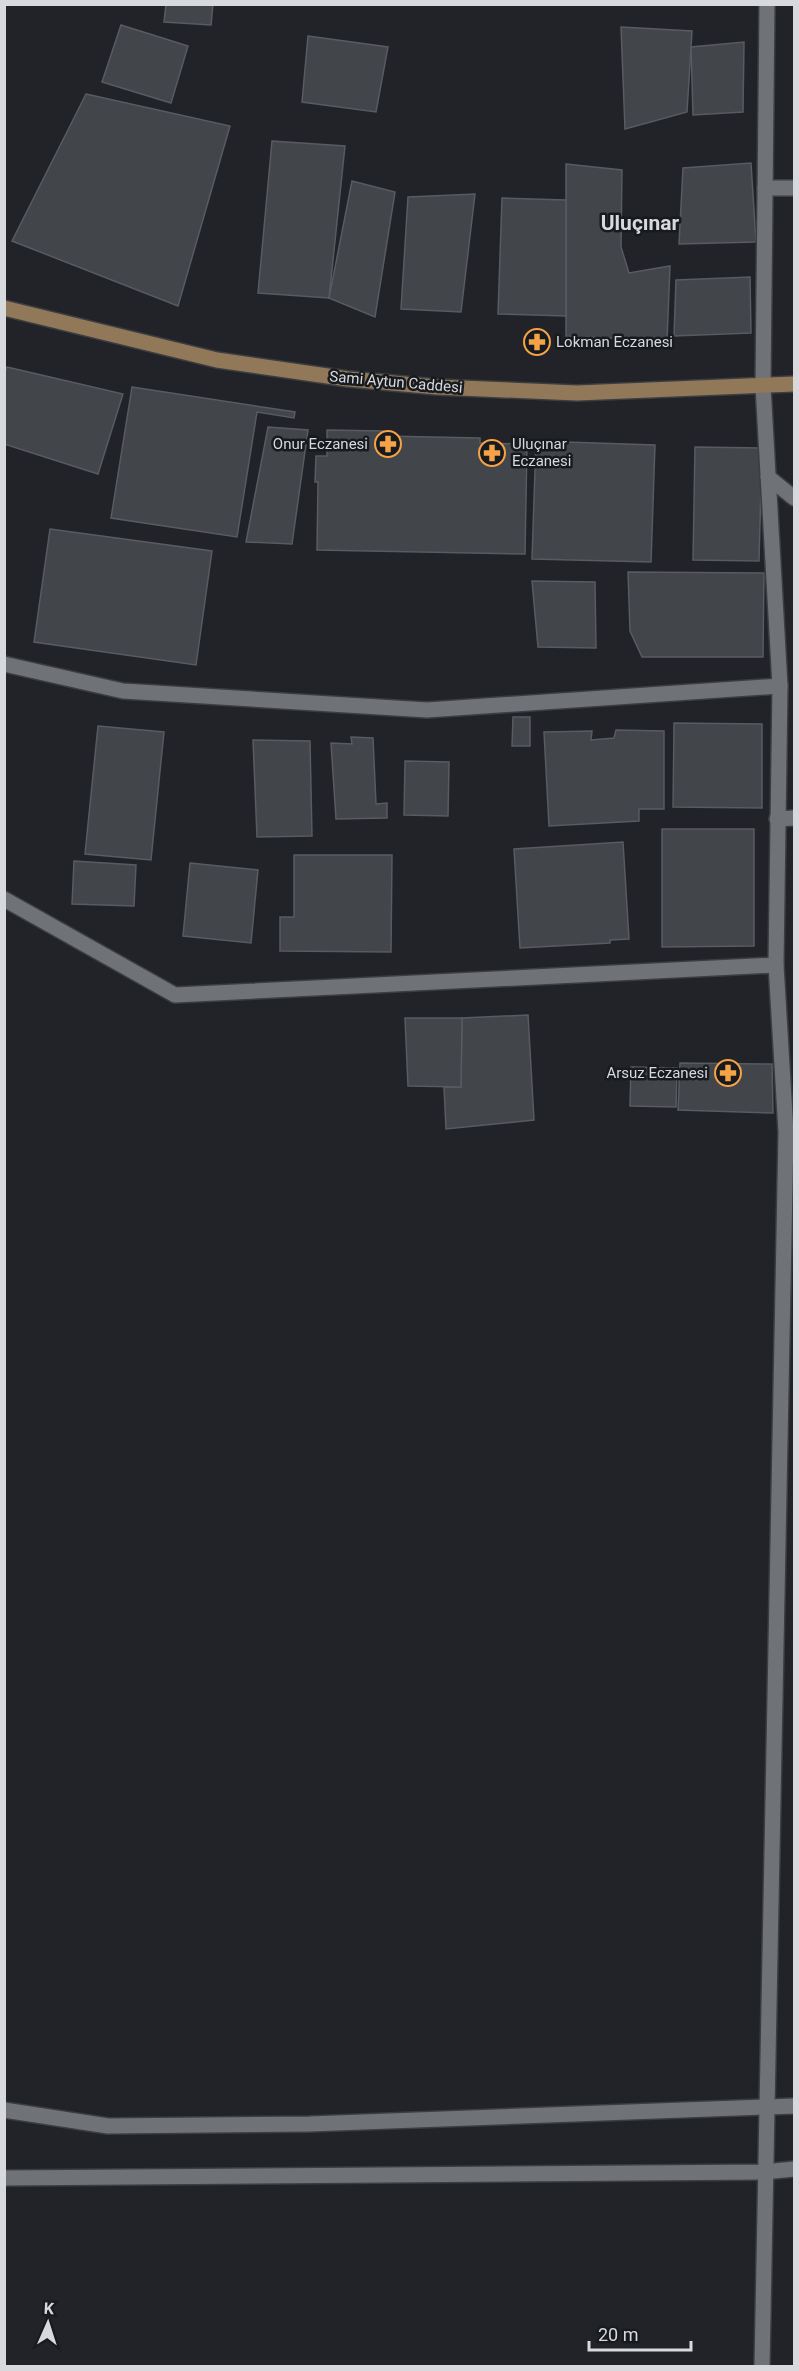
<svg xmlns="http://www.w3.org/2000/svg" width="799" height="2371" font-family="Roboto,sans-serif">
<style>
.building{fill:#42454a;stroke:#585b61;stroke-width:1.5}
.lines{fill:none;stroke-linecap:round;stroke-linejoin:round}
.minor-casing{stroke:#3b3d41;stroke-width:18}
.tertiary-casing{stroke:#3b3d41;stroke-width:18}
.secondary-casing{stroke:#3b3d41;stroke-width:18}
.minor{stroke:#6f7277;stroke-width:15}
.tertiary{stroke:#6f7277;stroke-width:15}
.secondary{stroke:#907858;stroke-width:15}
.labels{text-anchor:middle;dominant-baseline:central;stroke-width:5;stroke-linejoin:round;paint-order:stroke}
.poi-label{font-size:15px;fill:#d7d9dc;stroke:#171a1e;text-anchor:start}
.street-label{font-size:15px;fill:#d7d9dc;stroke:#171a1e}
.district-label{font-size:21px;font-weight:bold;fill:#d7d9dc;stroke:#171a1e}
</style>
<rect width="100%" height="100%" fill="#212328"/>
<g class="building">
<polygon points="166,4 213,4 211,25 164,22"/>
<polygon points="121,25 188,46 171,103 102,82"/>
<polygon points="621,27 692,31 687,112 625,129"/>
<polygon points="308,36 388,47 376,112 302,102"/>
<polygon points="744,42 743,112 693,115 691,47"/>
<polygon points="86,94 230,126 178,306 12,241"/>
<polygon points="272,141 345,146 329,298 258,293"/>
<polygon points="751,163 756,242 679,244 683,168"/>
<polygon points="566,164 622,170 621,247 629,273 670,266 667,341 566,336"/>
<polygon points="352,181 395,192 375,317 329,298"/>
<polygon points="475,194 461,312 401,309 408,197"/>
<polygon points="502,198 566,200 566,316 498,314"/>
<polygon points="750,277 751,333 674,336 676,280"/>
<polygon points="7,367 123,394 98,474 4,444 4,374"/>
<polygon points="132,387 295,412 294,418 257,412 237,537 111,518"/>
<polygon points="268,427 308,430 292,544 246,542"/>
<polygon points="327,430 383,431 384,436 480,438 480,443 527,444 525,554 317,550 318,482 315,482 316,456 327,456"/>
<polygon points="536,441 655,445 651,562 532,559"/>
<polygon points="695,447 762,448 759,561 693,560"/>
<polygon points="50,529 212,551 196,665 34,642"/>
<polygon points="628,572 764,573 763,657 642,657 630,631"/>
<polygon points="532,581 595,582 596,648 538,647"/>
<polygon points="513,717 530,717 530,746 512,746"/>
<polygon points="674,723 762,724 762,808 673,807"/>
<polygon points="98,726 164,732 151,860 85,854"/>
<polygon points="616,730 664,731 664,809 639,809 639,821 549,826 544,732 592,731 591,740 614,738"/>
<polygon points="351,737 373,738 376,804 387,803 387,818 336,819 331,743 352,744"/>
<polygon points="253,740 310,741 312,836 257,837"/>
<polygon points="405,761 449,762 448,816 404,815"/>
<polygon points="662,829 754,829 754,946 662,947"/>
<polygon points="623,842 629,939 610,940 610,943 520,948 514,849"/>
<polygon points="294,855 392,855 391,952 280,951 280,917 294,917"/>
<polygon points="74,861 136,865 134,906 72,904"/>
<polygon points="190,863 258,870 251,943 183,936"/>
<polygon points="528,1015 534,1120 446,1129 444,1087 461,1087 462,1018"/>
<polygon points="405,1018 462,1018 461,1087 408,1086"/>
<polygon points="680,1063 772,1064 773,1113 678,1110"/>
<polygon points="631,1067 677,1068 676,1107 630,1106"/>
</g>
<g class="lines">
<defs>
<g id="minor">
<polyline points="765,188 794,188"/>
<polyline points="768,477 794,498"/>
<polyline points="4,664 123,691 427,710 780,686"/>
<polyline points="777,819 794,818"/>
<polyline points="4,899 175,995 776,965"/>
</g>
<g id="tertiary">
<polyline points="4,2110 108,2126 309,2124 794,2106"/>
<polyline points="4,2178 764,2172 794,2169"/>
<polyline points="762,2366 786,1132 776,965 780,686 763,386 767,4"/>
</g>
<polyline id="secondary" points="4,308 217,360 348,379 437,387 577,393 794,384"/>
</defs>
<use href="#minor" class="minor-casing"/>
<use href="#tertiary" class="tertiary-casing"/>
<use href="#secondary" class="secondary-casing"/>
<use href="#minor" class="minor"/>
<use href="#tertiary" class="tertiary"/>
<use href="#secondary" class="secondary"/>
</g>
<defs>
<symbol id="pharmacy-ring" viewBox="-11 -11 22 22"><circle r="9.5" fill="#171a1e" stroke="#f5a346" stroke-width="1.5"/><path d="M-2-6h4v4h4v4h-4v4h-4v-4h-4v-4h4Z" fill="#f5a346"/></symbol>
</defs>
<g fill-rule="evenodd">
<use href="#pharmacy-ring" x="522" y="327" width="30" height="30"/>
<use href="#pharmacy-ring" x="373" y="429" width="30" height="30"/>
<use href="#pharmacy-ring" x="477" y="438" width="30" height="30"/>
<use href="#pharmacy-ring" x="713" y="1058" width="30" height="30"/>
</g>
<g class="labels">
<g class="poi-label">
<text x="556" y="342">Lokman Eczanesi</text>
<text x="368" y="444" text-anchor="end">Onur Eczanesi</text>
<text x="512" y="444">Uluçınar<tspan x="512" dy="17">Eczanesi</tspan></text>
<text x="708" y="1073" text-anchor="end">Arsuz Eczanesi</text>
</g>
<g class="street-label">
<text transform="translate(396 382) rotate(5)">Sami Aytun Caddesi</text>
</g>
<g class="district-label">
<text x="640" y="223">Uluçınar</text>
</g>
</g>
<rect width="799" height="2371" fill="none" stroke="#d7d9dc" stroke-width="12"/>
<g transform="translate(48 2323) rotate(3)" stroke="#171a1e" stroke-width="4.5" paint-order="stroke">
<path d="M0-4.5L10 22L0 15L-10 22Z" fill="#d7d9dc"/>
<text y="-9" font-size="16" font-weight="bold" text-anchor="middle" fill="#d7d9dc">K</text>
</g>
<path d="M589 2341v9h102v-9" fill="none" stroke="#d7d9dc" stroke-width="3"/>
<text x="598" y="2341" font-size="18" fill="#d7d9dc" stroke="#171a1e" stroke-width="4.5" paint-order="stroke">20 m</text>
</svg>
